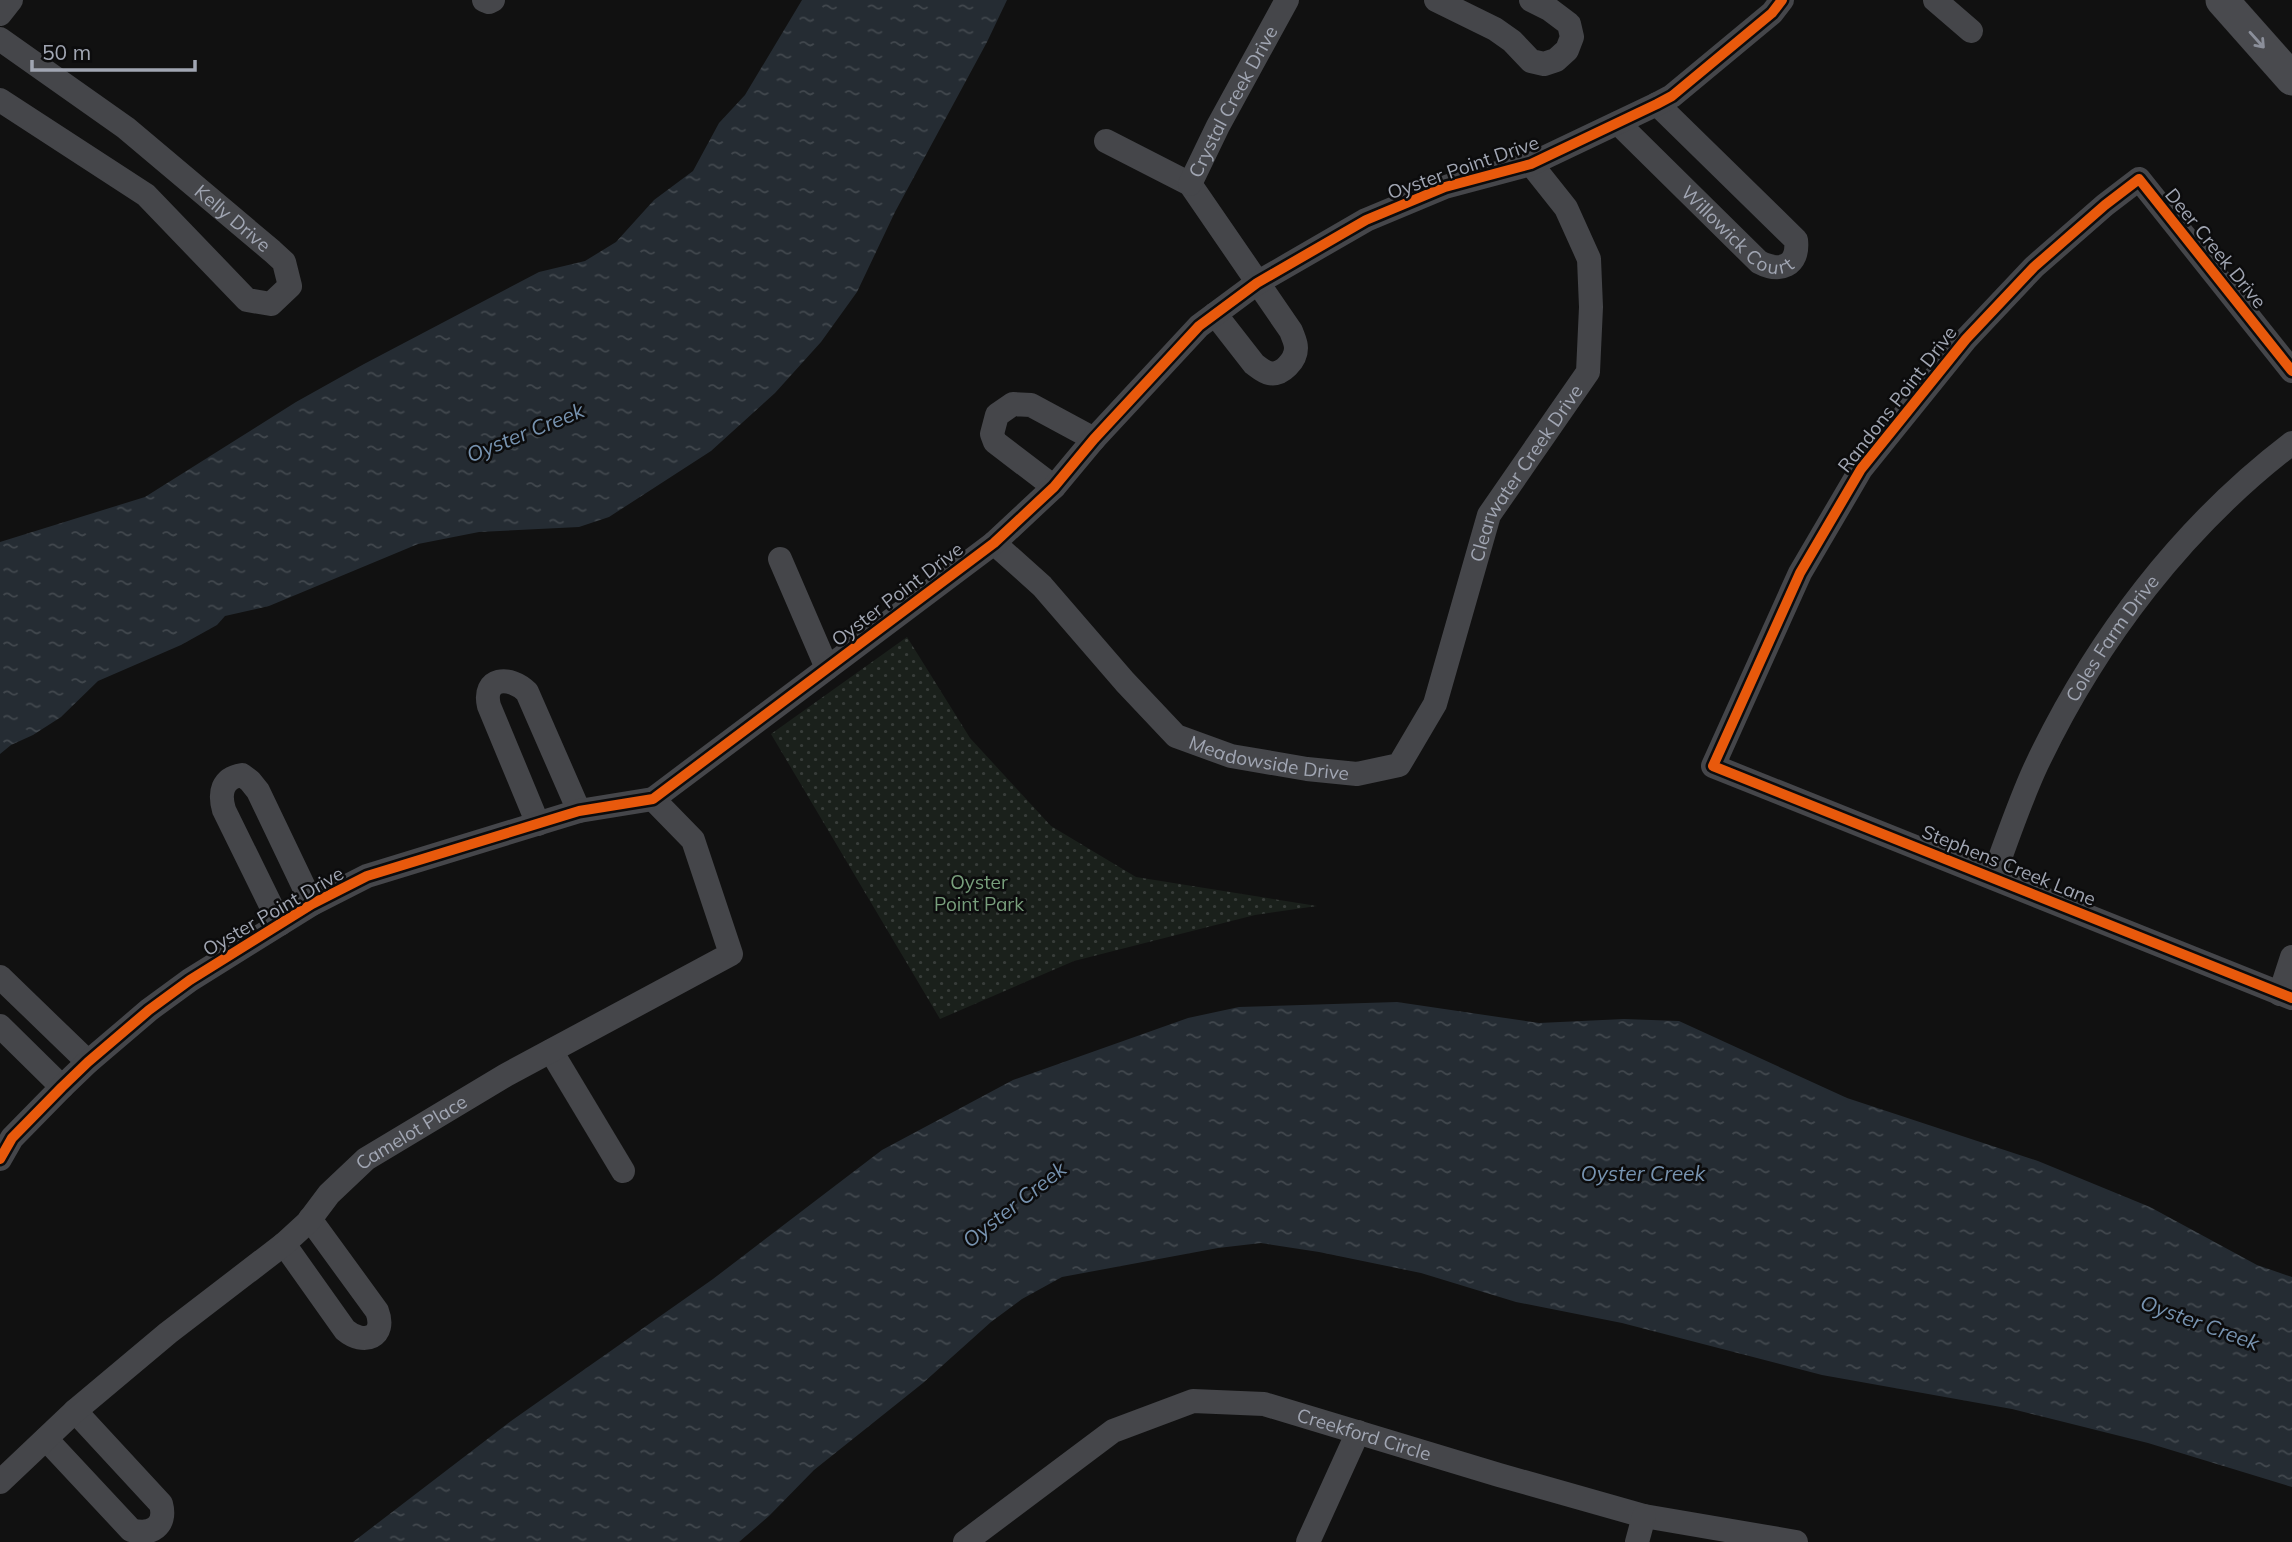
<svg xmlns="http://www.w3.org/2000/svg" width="2292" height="1542" font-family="Mulish,sans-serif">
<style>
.park{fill:url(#park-dots)}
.water{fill:url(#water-ripples)}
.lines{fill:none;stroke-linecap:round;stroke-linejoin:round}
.minor{stroke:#45464a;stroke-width:24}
.secondary{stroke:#494a4e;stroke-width:33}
.cycleway-casing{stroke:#0c0c0d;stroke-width:15}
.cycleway{stroke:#e8590c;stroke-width:10}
.oneway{stroke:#8b8f9a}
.labels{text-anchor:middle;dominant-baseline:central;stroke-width:5;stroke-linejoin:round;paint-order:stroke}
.street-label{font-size:19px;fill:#a1a6b3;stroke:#0c0c0d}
.park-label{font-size:19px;fill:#789f7c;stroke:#0c0c0d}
.water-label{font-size:21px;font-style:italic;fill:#7793b0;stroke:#0c0c0d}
</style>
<defs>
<pattern id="park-dots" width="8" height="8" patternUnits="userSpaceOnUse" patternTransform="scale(1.75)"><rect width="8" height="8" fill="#1a201b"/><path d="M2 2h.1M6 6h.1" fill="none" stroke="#383d3a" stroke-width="1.8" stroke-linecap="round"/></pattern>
<pattern id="water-ripples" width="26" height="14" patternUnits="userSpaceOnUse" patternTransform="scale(1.75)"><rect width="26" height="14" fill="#252c33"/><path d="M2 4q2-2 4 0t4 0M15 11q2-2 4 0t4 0" fill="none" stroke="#42484e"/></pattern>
</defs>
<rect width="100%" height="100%" fill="#111"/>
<polygon class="park" points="907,637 970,738 1051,826 1136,877 1317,906 1255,915 1074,961 940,1019 771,734"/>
<g class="water">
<polygon points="802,0 1007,0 987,42 895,212 857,292 821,342 775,393 711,451 609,517 579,527 479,532 418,544 269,606 225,616 217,625 181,645 98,681 61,717 33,735 11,745 0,754 0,542 145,497 296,402 364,364 539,272 585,261 616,242 654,200 693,171 719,123 745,95"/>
<polygon points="1397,1002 1539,1023 1624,1019 1679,1021 1847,1098 2038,1161 2150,1207 2257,1265 2292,1277 2292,1487 2148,1443 2012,1409 1822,1375 1622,1323 1516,1302 1421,1273 1319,1252 1261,1243 1218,1248 1062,1277 1022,1299 991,1322 923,1383 814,1470 769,1516 739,1542 353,1542 511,1421 713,1279 882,1150 1013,1080 1188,1018 1239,1007"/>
</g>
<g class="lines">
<g class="minor">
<polyline points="484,0 489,2 493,0"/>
<polyline points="1436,0 1495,29 1512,41 1531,61 1544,64 1556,60 1567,50 1572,37 1569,24 1549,9 1531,0"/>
<polyline points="1935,0 1971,31"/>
<polyline points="0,14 11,0"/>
<path id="s1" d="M0,39L126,128L272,251L284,262L290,286L271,304L247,300L146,195L0,100"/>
<path id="s2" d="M1618,123L1759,262C1780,273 1799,266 1796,240L1657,104"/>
<path d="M1106,141L1190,184L1291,331C1293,337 1296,342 1296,348C1296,360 1282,376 1269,373C1264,372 1258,367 1254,364L1215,314"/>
<path id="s3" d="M1190,184L1218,126L1287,0"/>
<polyline points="2292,371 2139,179 2105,205 2034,267 1966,339 1861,469 1800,573 1713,766 2292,998"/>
<polyline points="1054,487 995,442 992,434 997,415 1013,404 1031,405 1094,439"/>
<path id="s4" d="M994,543L1042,586L1125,682L1176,736L1231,756L1307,769L1357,774L1399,765L1435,704L1489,515L1588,372L1591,307L1589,259L1566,208L1531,164"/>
<polyline points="780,559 827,668"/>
<path d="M538,824L489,706C482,677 510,675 527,692L579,811"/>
<path id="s5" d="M1993,877C2007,840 2020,800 2037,764C2096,640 2183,526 2292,443"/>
<path d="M280,924L224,810C219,793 222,778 242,775L250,781L258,791L312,904"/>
<polyline points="0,977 88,1062"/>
<polyline points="2280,994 2292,957"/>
<polyline points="0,1026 62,1087"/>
<polyline points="551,1051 623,1171"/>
<polyline points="0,1159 12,1138 62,1087 88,1062 149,1010 190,980 312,904 367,876 579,811 653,799 994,543 1054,487 1094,439 1199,326 1257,283 1366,220 1445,187 1531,164 1657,104 1672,96 1772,13 1782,0"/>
<path d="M284,1244L345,1330C364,1346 387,1337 377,1311L310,1219"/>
<path d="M46,1439L131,1530C151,1536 167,1526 161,1504L75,1411"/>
<path id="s6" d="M0,1482L75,1411L168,1333L284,1244L308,1222L329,1194L366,1159L506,1075L731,954L693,840L653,799"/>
<path id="s7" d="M965,1542L1113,1431L1193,1401L1264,1404L1499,1475L1644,1516L1796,1542"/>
<polyline points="1308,1542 1358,1432"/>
<polyline points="1637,1542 1644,1516"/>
</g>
<polyline class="secondary" points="2222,0 2292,79"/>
<defs>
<g id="cycleway">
<polyline points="2292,371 2139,179 2105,205 2034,267 1966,339 1861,469 1800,573 1713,766 2292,998"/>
<polyline points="0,1159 12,1138 62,1087 88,1062 149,1010 190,980 312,904 367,876 579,811 653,799 994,543 1054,487 1094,439 1199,326 1257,283 1366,220 1445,187 1531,164 1657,104 1672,96 1772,13 1782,0"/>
</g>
</defs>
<use href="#cycleway" class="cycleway-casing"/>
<use href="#cycleway" class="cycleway"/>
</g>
<defs><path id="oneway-shaft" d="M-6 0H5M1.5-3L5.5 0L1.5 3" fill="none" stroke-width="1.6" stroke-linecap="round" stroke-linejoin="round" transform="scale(1.75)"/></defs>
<use class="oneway" href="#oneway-shaft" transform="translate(2257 40) rotate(48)"/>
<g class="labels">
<g class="street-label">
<text stroke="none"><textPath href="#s3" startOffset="93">Crystal Creek Drive</textPath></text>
<text transform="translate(1463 167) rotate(-19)">Oyster Point Drive</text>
<text stroke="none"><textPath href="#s2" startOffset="163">Willowick Court</textPath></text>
<text stroke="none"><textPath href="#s1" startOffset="294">Kelly Drive</textPath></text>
<text transform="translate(2216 248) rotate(51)">Deer Creek Drive</text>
<text transform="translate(1897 399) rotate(-52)">Randons Point Drive</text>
<text stroke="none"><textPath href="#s4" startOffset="816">Clearwater Creek Drive</textPath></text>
<text transform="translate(897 594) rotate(-37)">Oyster Point Drive</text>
<text stroke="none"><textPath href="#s5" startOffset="268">Coles Farm Drive</textPath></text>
<text stroke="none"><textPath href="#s4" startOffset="362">Meadowside Drive</textPath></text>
<text transform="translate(2009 865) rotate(22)">Stephens Creek Lane</text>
<text transform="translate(273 911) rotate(-30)">Oyster Point Drive</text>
<text stroke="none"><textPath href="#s6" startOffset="542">Camelot Place</textPath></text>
<text stroke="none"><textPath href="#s7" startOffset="446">Creekford Circle</textPath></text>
</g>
<g class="park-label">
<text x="979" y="882">Oyster<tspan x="979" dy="22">Point Park</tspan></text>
</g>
<g class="water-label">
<text transform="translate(525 432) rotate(-22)">Oyster Creek</text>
<text x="1643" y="1173">Oyster Creek</text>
<text transform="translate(1014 1204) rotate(-38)">Oyster Creek</text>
<text transform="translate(2200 1322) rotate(20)">Oyster Creek</text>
</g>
</g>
<path d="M32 60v10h163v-10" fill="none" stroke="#a1a6b3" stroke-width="3.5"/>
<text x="42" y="60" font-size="21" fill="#a1a6b3" stroke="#0c0c0d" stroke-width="5" paint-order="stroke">50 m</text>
</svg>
